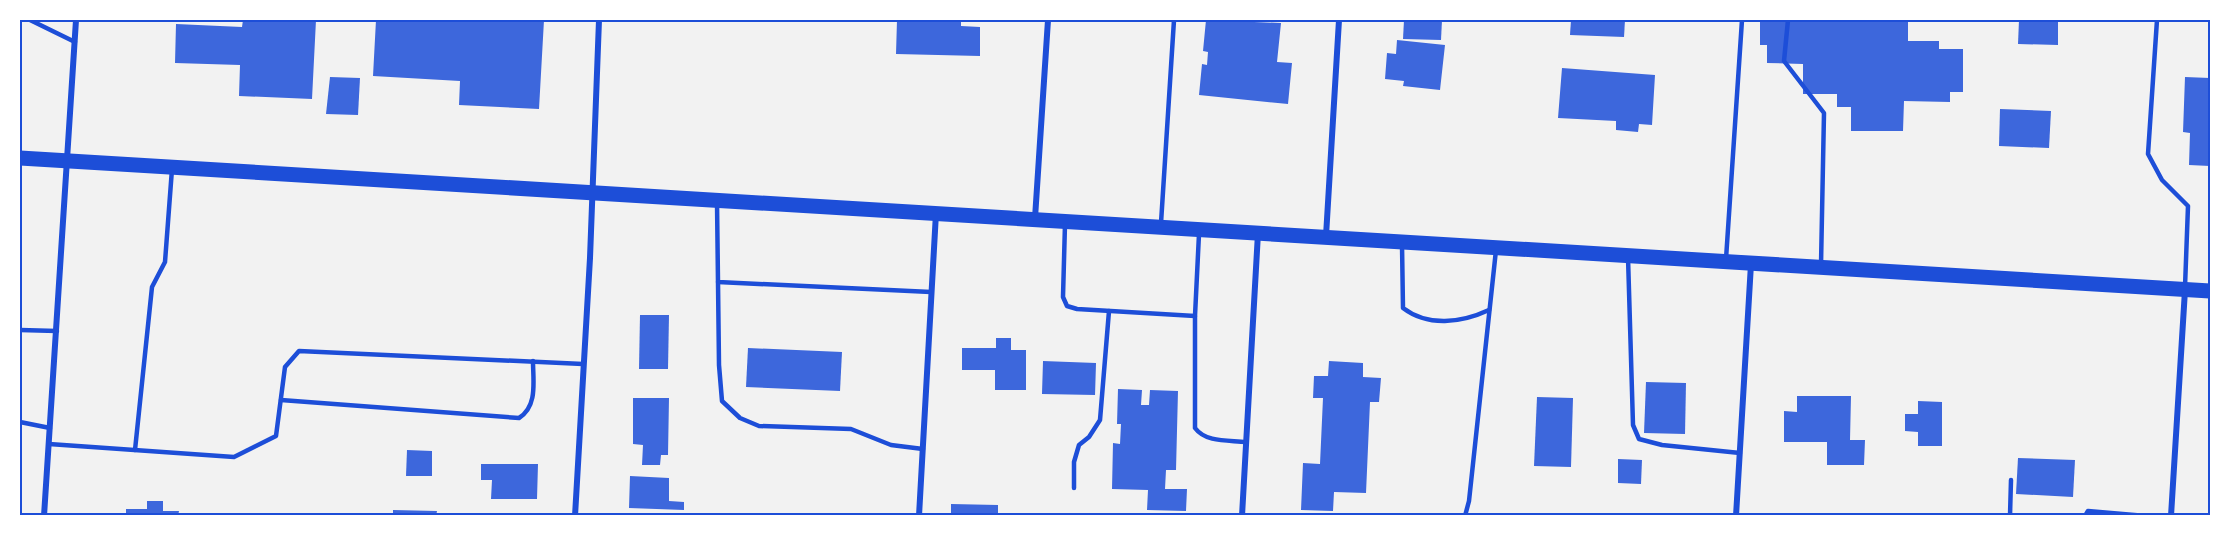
<svg xmlns="http://www.w3.org/2000/svg" width="2230" height="535" font-family="'Source Sans 3',sans-serif">
<style>
.building{fill:#3d67dc}
.lines{fill:none;stroke-linecap:round;stroke-linejoin:round}
.service{stroke:#1d4ed8;stroke-width:4.5}
.minor{stroke:#1d4ed8;stroke-width:6}
.primary{stroke:#1d4ed8;stroke-width:15}
.neatline{fill:none;stroke:#1d4ed8;stroke-width:2}
</style>
<rect width="100%" height="100%" fill="#f2f2f2"/>
<g class="building">
<polygon points="243,20 316,20 312,99 239,96 240,65 175,63 176,24 242,27"/>
<polygon points="376,20 544,20 539,109 459,105 460,81 373,76"/>
<polygon points="897,20 961,20 961,26 980,27 980,56 896,54"/>
<polygon points="1206,20 1281,23 1277,62 1292,63 1288,104 1199,95 1202,64 1207,65 1208,52 1203,51"/>
<polygon points="1404,20 1442,20 1441,40 1403,39"/>
<polygon points="1571,20 1625,20 1624,37 1570,35"/>
<polygon points="1760,20 1908,20 1908,41 1939,41 1939,49 1963,49 1963,92 1950,92 1950,102 1904,101 1903,131 1851,131 1851,107 1837,107 1837,94 1803,94 1803,64 1767,63 1767,45 1760,45"/>
<polygon points="2019,20 2058,20 2058,45 2018,44"/>
<polygon points="1397,40 1445,45 1440,90 1403,86 1404,81 1385,79 1387,53 1396,54"/>
<polygon points="1562,68 1655,75 1652,125 1639,124 1638,132 1616,130 1616,121 1558,118"/>
<polygon points="330,77 360,78 358,115 326,114"/>
<polygon points="2185,77 2210,78 2210,166 2189,165 2190,133 2183,132"/>
<polygon points="2000,109 2051,111 2049,148 1999,146"/>
<polygon points="640,315 669,315 668,369 639,369"/>
<polygon points="996,338 1011,338 1011,350 1026,350 1026,390 995,390 995,370 962,370 962,348 996,348"/>
<polygon points="748,348 842,352 840,391 746,387"/>
<polygon points="1043,361 1096,363 1095,395 1042,394"/>
<polygon points="1329,361 1363,363 1363,377 1381,378 1379,402 1370,402 1366,493 1334,492 1333,511 1301,510 1303,463 1320,464 1323,398 1313,398 1314,376 1328,376"/>
<polygon points="1646,382 1686,383 1685,434 1644,433"/>
<polygon points="1118,389 1142,390 1141,405 1149,405 1150,390 1178,391 1176,470 1166,470 1165,489 1187,489 1186,511 1147,510 1148,490 1112,489 1113,443 1120,444 1121,424 1117,424"/>
<polygon points="1797,396 1851,396 1850,440 1865,440 1864,465 1827,465 1827,442 1784,442 1784,411 1797,412"/>
<polygon points="1537,397 1573,398 1571,467 1534,466"/>
<polygon points="633,398 669,398 668,455 661,455 660,465 642,465 643,445 633,444"/>
<polygon points="1918,401 1942,402 1942,446 1918,446 1918,432 1905,431 1905,414 1918,414"/>
<polygon points="407,450 432,451 432,476 406,476"/>
<polygon points="2018,458 2075,460 2073,497 2016,494"/>
<polygon points="1618,459 1642,460 1641,484 1618,483"/>
<polygon points="481,464 538,464 537,499 491,499 492,480 481,480"/>
<polygon points="630,476 669,478 669,501 684,502 684,510 629,508"/>
<polygon points="147,501 163,501 163,511 179,511 178,516 126,516 126,509 147,509"/>
<polygon points="951,504 998,505 998,516 951,516"/>
<polygon points="393,510 437,511 436,516 393,516"/>
</g>
<g class="lines">
<g class="service">
<polyline points="30,20 75,42"/>
<polyline points="1788,20 1784,61 1824,113 1821,265"/>
<polyline points="2157,20 2148,154 2162,180 2188,206 2185,287"/>
<polyline points="717,202 718,282 931,292"/>
<polyline points="1161,223 1174,20"/>
<polyline points="1065,224 1063,297 1067,306 1077,309 1195,316 1199,234"/>
<path d="M1402,244L1403,308C1428,327 1461,323 1489,310"/>
<polyline points="1628,257 1633,425 1639,439 1662,445 1740,453"/>
<polyline points="1726,259 1742,20"/>
<polyline points="718,282 719,365 722,401 740,418 759,426 851,429 891,445 923,449"/>
<path d="M1195,316V428C1206,443 1229,440 1246,442"/>
<polyline points="20,330 57,331"/>
<path d="M281,400L519,418C538,406 533,381 533,361"/>
<polyline points="20,422 50,428"/>
<polyline points="49,444 234,457 276,436 285,367 299,351 583,364"/>
<polyline points="135,450 152,287 165,262 172,169"/>
<polyline points="1074,488 1074,462 1079,445 1089,437 1100,420 1109,311"/>
<polyline points="1465,516 1469,501 1496,250"/>
<polyline points="2010,516 2011,480"/>
<polyline points="2085,516 2088,511 2146,516"/>
</g>
<g class="minor">
<polyline points="1035,218 1048,20"/>
<polyline points="1326,236 1339,20"/>
<polyline points="44,516 76,20"/>
<polyline points="575,516 590,258 599,20"/>
<polyline points="919,516 936,213"/>
<polyline points="1242,516 1258,233"/>
<polyline points="1736,516 1751,264"/>
<polyline points="2171,516 2185,290"/>
</g>
<polyline class="primary" points="20,158 2210,291"/>
</g>
<rect width="2230" height="535" fill="none" stroke="#ffffff" stroke-width="42"/>
<rect x="21" y="21" width="2188" height="493" class="neatline"/>
</svg>
